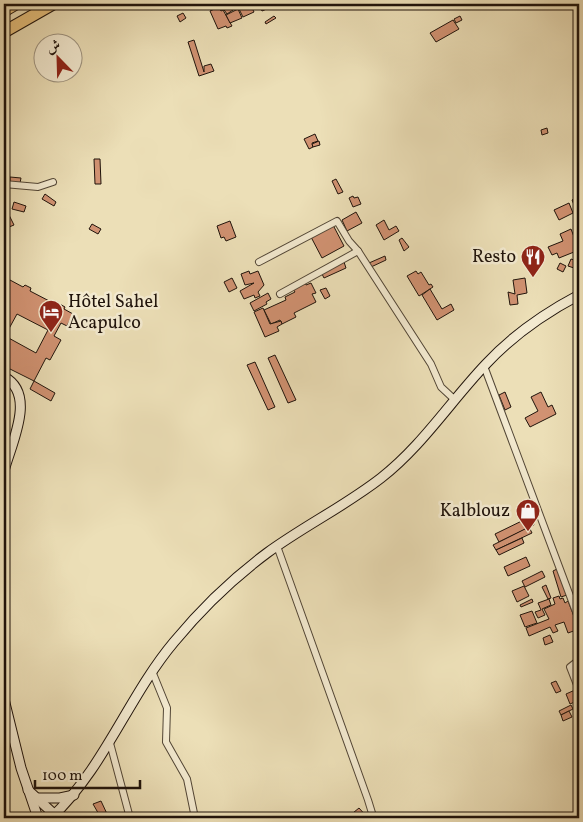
<svg xmlns="http://www.w3.org/2000/svg" width="583" height="822" font-family="Vollkorn,Amiri,serif">
<style>
.building{fill:#d19272;stroke:#1f130b;fill-rule:evenodd}
.lines{fill:none;stroke-linecap:round;stroke-linejoin:round}
.minor-casing{stroke:#524636;stroke-width:8}
.secondary-casing{stroke:#1f130b;stroke-width:11}
.motorway-casing{stroke:#1f130b;stroke-width:13}
.minor{stroke:#f3ead0;stroke-width:6}
.secondary{stroke:#f3ead0;stroke-width:9}
.motorway{stroke:#e6c07c;stroke-width:11}
.labels{text-anchor:middle;dominant-baseline:central;stroke-width:5;stroke-linejoin:round;paint-order:stroke}
.poi-label{font-size:18px;fill:#1f130b;stroke:#f3ead0;text-anchor:end}
</style>
<rect width="100%" height="100%" fill="#ecdfb7"/>
<filter id="stains"><feTurbulence type="fractalNoise" baseFrequency=".004" numOctaves="4"/><feColorMatrix values="0 0 0 0 .2 0 0 0 0 .09 0 0 0 0 .02 0 0 0 .5 -.17"/></filter>
<radialGradient id="worn" r=".72"><stop offset=".6" stop-color="#630" stop-opacity="0"/><stop offset="1" stop-color="#630" stop-opacity=".3"/></radialGradient>
<g class="building">
<polygon points="220,4 234,4 236,8 227,14"/>
<polygon points="250,4 254,12 243,17 239,9"/>
<polygon points="255,4 263,4 264,6 257,9"/>
<polygon points="268,5 269,8 262,11 261,9"/>
<polygon points="219,7 221,11 223,10 232,26 227,28 226,26 218,29 210,11"/>
<polygon points="238,9 242,18 230,23 226,15"/>
<polygon points="183,13 186,18 180,22 177,16"/>
<polygon points="274,16 276,18 266,24 265,22"/>
<polygon points="460,16 462,20 456,23 454,19"/>
<polygon points="453,20 459,29 436,42 430,33"/>
<polygon points="194,40 204,72 204,66 211,64 214,71 199,76 188,42"/>
<polygon points="547,128 548,133 542,135 541,130"/>
<polygon points="315,134 318,141 312,143 313,147 309,149 304,139"/>
<polygon points="319,141 320,145 313,147 312,144"/>
<polygon points="94,159 100,159 101,184 95,184"/>
<polygon points="10,177 21,178 20,183 10,182"/>
<polygon points="336,179 343,192 338,194 332,181"/>
<polygon points="45,194 56,202 54,206 42,199"/>
<polygon points="353,196 354,198 358,197 361,204 353,207 349,198"/>
<polygon points="579,196 579,211 577,212 572,200"/>
<polygon points="14,202 26,206 24,212 12,209"/>
<polygon points="569,203 573,213 559,220 554,210"/>
<polygon points="7,211 14,225 4,229 4,213"/>
<polygon points="356,212 362,223 347,231 342,220"/>
<polygon points="384,220 389,230 396,226 399,231 384,240 376,225"/>
<polygon points="230,221 236,237 226,241 224,237 221,238 217,226"/>
<polygon points="92,224 101,229 98,234 89,229"/>
<polygon points="333,225 344,246 322,258 311,237"/>
<polygon points="571,229 579,250 559,258 557,253 552,255 548,247 563,241 560,234"/>
<polygon points="402,238 409,247 404,251 399,240"/>
<polygon points="536,253 542,255 540,264 534,262"/>
<polygon points="385,256 386,260 371,267 369,263"/>
<polygon points="571,259 577,261 574,268 568,266"/>
<polygon points="344,262 346,268 324,278 321,272"/>
<polygon points="560,263 566,266 563,272 557,269"/>
<polygon points="249,271 250,274 258,271 264,285 258,292 260,296 255,298 254,295 244,299 240,291 254,283 245,285 241,274"/>
<polygon points="416,271 418,274 421,272 429,285 431,284 433,287 419,296 407,276"/>
<polygon points="232,278 237,288 229,292 224,282"/>
<polygon points="525,278 527,293 517,295 518,304 510,305 508,292 515,294 513,280"/>
<path d="M10,280L23,287L25,285L31,288L30,291L55,304L56,302L65,307L64,309L73,314L67,326L61,323L54,336L61,340L50,360L46,358L34,381L4,366V292ZM17,314L48,330L36,353L5,336Z"/>
<polygon points="305,283 306,285 311,283 316,293 312,294 316,302 294,313 296,317 282,324 280,320 271,324 264,310 286,300 285,297 295,292 293,289"/>
<polygon points="326,288 330,296 325,299 320,290"/>
<polygon points="430,289 442,309 451,304 454,310 437,320 422,295"/>
<polygon points="268,293 271,299 266,302 267,304 254,311 250,303"/>
<polygon points="263,308 270,324 281,321 282,324 277,327 279,331 265,337 254,312"/>
<polygon points="275,355 296,400 288,403 268,358"/>
<polygon points="255,362 275,407 268,410 247,365"/>
<polygon points="34,381 55,393 51,401 30,389"/>
<polygon points="505,392 511,407 505,410 499,395"/>
<polygon points="541,392 548,407 552,405 556,414 530,427 525,418 538,411 531,397"/>
<polygon points="530,517 534,525 499,542 495,534"/>
<polygon points="529,527 532,533 496,550 493,545"/>
<polygon points="522,538 524,543 499,555 496,550"/>
<polygon points="526,557 530,566 508,576 504,567"/>
<polygon points="557,569 567,595 561,597 553,571"/>
<polygon points="542,571 545,577 525,587 522,581"/>
<polygon points="546,585 551,598 548,599 542,587"/>
<polygon points="524,586 529,596 517,602 512,591"/>
<polygon points="559,596 560,599 563,598 565,603 568,601 579,629 568,633 564,622 555,625 558,631 553,633 550,627 529,636 526,628 549,619 544,609 555,604 553,598"/>
<polygon points="532,599 533,602 521,607 520,605"/>
<polygon points="549,599 551,605 542,609 545,615 538,618 535,612 541,610 538,603"/>
<polygon points="532,611 537,623 525,627 520,615"/>
<polygon points="550,635 553,642 545,645 543,638"/>
<polygon points="556,681 561,691 556,693 551,683"/>
<polygon points="575,690 579,700 570,704 566,694"/>
<polygon points="571,705 573,709 561,715 559,711"/>
<polygon points="569,711 572,717 563,721 561,715"/>
<polygon points="101,801 108,816 104,818 101,818 93,804"/>
<polygon points="359,808 368,818 349,818 348,817"/>
</g>
<g class="lines">
<defs>
<g id="minor">
<polyline points="4,184 38,187 53,182"/>
<polyline points="259,262 337,221 349,241 358,251"/>
<polyline points="280,294 358,251 431,364 441,387 455,400"/>
<polyline points="484,366 579,620"/>
<polyline points="277,546 368,800 372,813 371,818"/>
<polyline points="579,660 570,667 579,690"/>
<polyline points="152,671 167,708 166,742 187,779 195,818"/>
<polyline points="110,743 130,818"/>
</g>
<g id="secondary">
<path d="M4,377C37,394 11,444 4,471"/>
<polyline points="4,699 21,768 38,818"/>
<polyline points="28,790 55,815"/>
<polyline points="39,798 60,798 74,795"/>
<path d="M51,818C105,767 128,697 174,642C202,608 232,579 267,553C304,526 345,506 381,478C422,446 450,402 486,364C512,336 545,313 579,295"/>
</g>
<g id="motorway">
<polyline points="4,11 16,4"/>
<polyline points="4,32 53,4"/>
</g>
</defs>
<use href="#minor" class="minor-casing"/>
<use href="#secondary" class="secondary-casing"/>
<use href="#motorway" class="motorway-casing"/>
<use href="#minor" class="minor"/>
<use href="#secondary" class="secondary"/>
<use href="#motorway" class="motorway"/>
</g>
<defs>
<symbol id="restaurant-pin" viewBox="-11 -11 22 30"><path d="M0 17L-7.5 6A9.5 9.5 0 1 1 7.5 6Z" fill="#8f2418" stroke="#f3ead0"/><path d="M-5-6h1v4h1v-4h1v4h1v-4h1v5L-1.5 .5V6h-2V.5L-5-1ZM5-6V6H3V1.5H1.5Q1.5-4 5-6Z" fill="#fff"/></symbol>
<symbol id="hotel-pin" viewBox="-11 -11 22 30"><path d="M0 17L-7.5 6A9.5 9.5 0 1 1 7.5 6Z" fill="#8f2418" stroke="#f3ead0"/><path d="M-6-4.5h1.5V1H6V5H4.5V3h-9V5H-6ZM-4 0a1.8 1.8 0 1 1 3.6 0ZM.5 0V-2.5h3Q6-2.5 6 0Z" fill="#fff"/></symbol>
<symbol id="shop-pin" viewBox="-11 -11 22 30"><path d="M0 17L-7.5 6A9.5 9.5 0 1 1 7.5 6Z" fill="#8f2418" stroke="#f3ead0"/><path d="M-5-2.5h2.3a2.7 3.5 0 0 1 5.4 0H5L5.5 6h-11ZM-1.5-2.5h3a1.5 2.3 0 0 0-3 0Z" fill="#fff"/></symbol>
</defs>
<g fill-rule="evenodd">
<use href="#restaurant-pin" x="519" y="243" width="28" height="38"/>
<use href="#hotel-pin" x="37" y="298" width="28" height="38"/>
<use href="#shop-pin" x="514" y="497" width="28" height="38"/>
</g>
<g class="labels">
<g class="poi-label">
<text x="516" y="257">Resto</text>
<text x="68" y="302" text-anchor="start">Hôtel Sahel<tspan x="68" dy="21">Acapulco</tspan></text>
<text x="510" y="511">Kalblouz</text>
</g>
</g>
<rect width="583" height="822" fill="none" stroke="#ecdfb7" stroke-width="20"/>
<rect x="5" y="5" width="573" height="812" fill="none" stroke="#1f130b" stroke-width="2.5"/>
<rect x="10" y="10" width="563" height="802" fill="none" stroke="#1f130b"/>
<g transform="translate(58 58) rotate(337)"><circle r="24" fill="#f3ead0" stroke="#9e9481"/>
<path d="M0-4L9 19L0 12L-9 19Z" fill="#8f2418"/>
<text y="-8" font-size="14" font-weight="bold" text-anchor="middle" fill="#1f130b">ش</text>
</g>
<path d="M35 780v8h105v-8" fill="none" stroke="#1f130b" stroke-width="2.5"/>
<text x="42" y="780" font-size="15" fill="#1f130b" stroke="#f3ead0" stroke-width="4" paint-order="stroke">100 m</text>
<rect width="100%" height="100%" filter="url(#stains)"/>
<rect width="100%" height="100%" fill="url(#worn)"/>
</svg>
